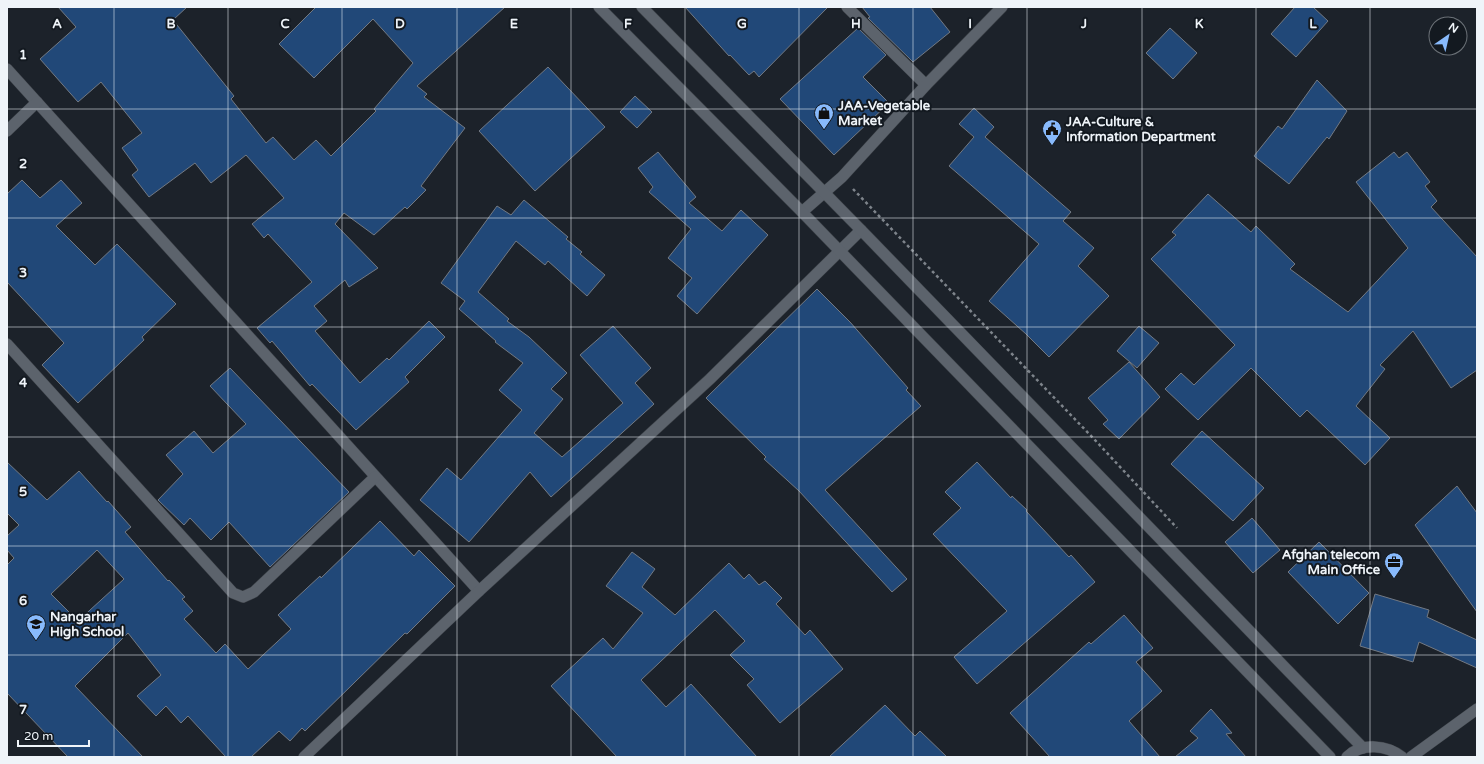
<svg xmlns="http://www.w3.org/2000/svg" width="1484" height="764" font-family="'Varela Round',sans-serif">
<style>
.building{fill:#214878;stroke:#727983;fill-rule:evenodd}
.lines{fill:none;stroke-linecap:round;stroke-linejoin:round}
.minor-casing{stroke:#3a3f45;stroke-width:12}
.secondary-casing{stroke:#3a3f45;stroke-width:12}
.path{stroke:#7e848b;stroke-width:2.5;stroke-dasharray:3 3;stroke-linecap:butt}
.minor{stroke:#5c636c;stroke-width:11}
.secondary{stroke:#5c636c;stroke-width:11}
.grid{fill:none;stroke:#eff4f9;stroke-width:1;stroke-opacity:0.55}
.labels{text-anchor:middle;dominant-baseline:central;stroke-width:4;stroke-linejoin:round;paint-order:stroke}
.poi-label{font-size:13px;font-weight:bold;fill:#eff4f9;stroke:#131920;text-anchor:start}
.grid-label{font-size:13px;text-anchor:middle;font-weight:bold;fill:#eff4f9;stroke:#131920;stroke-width:4;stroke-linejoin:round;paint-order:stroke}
</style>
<rect width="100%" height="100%" fill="#1c222a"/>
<g class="building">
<polygon points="58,7 187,7 173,20 234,96 231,99 266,143 273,137 294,160 316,140 331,156 376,111 374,109 413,63 373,19 314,78 279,44 316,7 505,7 417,86 427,94 424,97 465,128 421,186 426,190 407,209 405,207 374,235 344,213 335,224 378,268 349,287 345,280 314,306 327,321 315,331 360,383 387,358 389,360 429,321 445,337 405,377 409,382 356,430 312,384 310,386 272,341 270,343 257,328 312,282 268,234 264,238 252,224 284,198 246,155 211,183 195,163 149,197 132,175 138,170 122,148 142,133 101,82 78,102 40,59 76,27"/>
<polygon points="685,7 828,7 759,77 754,71 749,75 730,55 729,56"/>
<polygon points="862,7 930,7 950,32 913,62 868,18 870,17"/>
<polygon points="1295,7 1313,7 1328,21 1296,57 1271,34"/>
<polygon points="858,28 886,55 863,77 889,103 834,155 780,99"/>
<polygon points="1170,28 1197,53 1173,79 1146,53"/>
<polygon points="548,67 605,127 535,191 479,131"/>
<polygon points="1317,80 1347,111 1329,139 1327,137 1289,184 1254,156 1278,126 1282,129"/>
<polygon points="635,96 652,112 637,128 620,112"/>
<polygon points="974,108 994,127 985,137 1071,212 1063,221 1094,248 1078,266 1109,296 1049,357 1026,334 989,301 1039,244 949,166 974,137 959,124"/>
<polygon points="658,152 696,197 689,203 722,231 741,210 768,235 697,314 677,296 692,278 668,258 691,229 649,192 653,187 638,168"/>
<polygon points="1394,152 1399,158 1407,152 1430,182 1425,186 1437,201 1431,207 1477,257 1477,370 1451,388 1413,331 1380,365 1385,369 1356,406 1390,438 1365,465 1307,410 1300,417 1251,368 1198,420 1165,389 1181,373 1194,385 1235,345 1151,259 1176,235 1172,232 1208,194 1251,232 1256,226 1295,264 1290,269 1348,312 1408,248 1356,182"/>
<polygon points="22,180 40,198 61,180 82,203 56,226 95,265 117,244 176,304 142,337 144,340 78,403 42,365 64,343 7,282 7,194"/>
<polygon points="524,200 568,237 566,239 582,252 580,254 605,275 587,296 548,261 545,265 516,241 478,292 509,319 507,321 529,337 567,373 551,389 563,399 534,433 562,457 623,403 580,355 613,326 651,368 635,383 654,404 551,497 530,472 469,542 420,500 447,468 461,480 522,410 499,390 523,363 495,342 496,341 459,309 465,301 441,283 497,206 511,215"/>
<polygon points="817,289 850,322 901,380 908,388 906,390 921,406 825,490 907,579 892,592 799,491 764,459 766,457 706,398"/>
<polygon points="1139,326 1159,343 1137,368 1117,351"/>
<polygon points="1129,362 1160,397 1119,439 1103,424 1108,420 1088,398"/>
<polygon points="230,368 349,492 270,567 229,522 211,540 190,518 184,525 158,500 183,474 166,455 194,431 213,453 246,424 210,386"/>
<polygon points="1202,431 1264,488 1233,521 1171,464"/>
<path d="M7,462L47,500L79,471L107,502L108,501L131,527L125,532L168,581L169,580L185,597L182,599L193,611L184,619L216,653L225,644L248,669L291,629L278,615L320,576L321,578L380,521L414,556L419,550L455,586L407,634L405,633L305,731L302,728L290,741L279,731L251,757H226L188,716L181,723L166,706L156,716L137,696L161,675L128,633L75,686L143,757H68L7,693V565L14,558L7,550V536L19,525L7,513ZM97,550L124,579L78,621L51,594Z"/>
<polygon points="977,462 1011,498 1012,496 1027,510 1026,511 1069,557 1071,555 1095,582 977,684 954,657 1007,611 933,534 961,508 945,492"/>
<polygon points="1457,486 1477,513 1477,612 1415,525"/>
<polygon points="1252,518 1280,550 1253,573 1225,542"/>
<polygon points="1319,542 1369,593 1338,624 1288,572"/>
<polygon points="632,552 655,569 642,587 675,615 729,563 744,579 749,574 759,585 765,581 782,598 776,604 805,635 810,630 843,669 780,723 747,685 754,679 730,655 745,641 715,610 641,680 666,707 691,684 757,757 617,757 551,686 603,638 613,649 643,613 606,586"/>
<polygon points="1375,594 1429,610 1427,617 1477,640 1477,668 1419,642 1413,662 1360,646"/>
<polygon points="1124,615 1153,648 1136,662 1162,691 1129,721 1160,757 1050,757 1010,713 1089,642 1091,644"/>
<polygon points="885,705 915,736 920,731 947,757 829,757"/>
<polygon points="1211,709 1232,733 1226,734 1246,757 1175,757 1198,738 1190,731"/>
</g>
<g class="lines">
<defs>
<g id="minor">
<polyline points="847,7 926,85"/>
<polyline points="7,69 479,591"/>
<polyline points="7,131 37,102"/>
<polyline points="802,212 842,177 926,85 1002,7"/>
<polyline points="7,344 233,593 243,597 254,592 375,477"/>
<polyline points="304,757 479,591 710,379 861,230"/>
</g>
<g id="secondary">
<polyline points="599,7 802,212 1330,757"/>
<polyline points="642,7 861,230 1363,748"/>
<path d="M1347,757C1362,742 1387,745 1402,757"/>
<polyline points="1411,757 1477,709"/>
</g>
</defs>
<use href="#minor" class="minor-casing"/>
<use href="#secondary" class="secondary-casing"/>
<polyline class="path" points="853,189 1094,439 1177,528"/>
<use href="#minor" class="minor"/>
<use href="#secondary" class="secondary"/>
</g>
<path class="grid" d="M114,7V757M228,7V757M342,7V757M457,7V757M571,7V757M685,7V757M799,7V757M913,7V757M1027,7V757M1142,7V757M1256,7V757M1370,7V757M7,109H1477M7,218H1477M7,327H1477M7,437H1477M7,546H1477M7,655H1477"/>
<defs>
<symbol id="shop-pin" viewBox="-11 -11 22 30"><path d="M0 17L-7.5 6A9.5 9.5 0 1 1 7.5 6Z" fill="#88bafc" stroke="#131920"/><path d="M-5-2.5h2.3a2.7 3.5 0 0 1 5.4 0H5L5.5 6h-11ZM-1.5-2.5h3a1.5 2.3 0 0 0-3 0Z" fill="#111"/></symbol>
<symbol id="civic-pin" viewBox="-11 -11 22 30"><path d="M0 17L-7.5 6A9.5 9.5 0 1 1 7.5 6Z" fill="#88bafc" stroke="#131920"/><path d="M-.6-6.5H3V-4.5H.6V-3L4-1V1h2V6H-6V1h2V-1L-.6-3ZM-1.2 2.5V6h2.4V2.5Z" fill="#111"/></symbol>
<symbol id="office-pin" viewBox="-11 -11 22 30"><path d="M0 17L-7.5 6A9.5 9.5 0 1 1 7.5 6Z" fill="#88bafc" stroke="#131920"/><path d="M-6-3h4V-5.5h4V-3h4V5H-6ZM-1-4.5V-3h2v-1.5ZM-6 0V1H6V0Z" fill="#111"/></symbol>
<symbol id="school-pin" viewBox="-11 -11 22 30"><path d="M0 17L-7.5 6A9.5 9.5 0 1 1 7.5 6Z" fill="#88bafc" stroke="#131920"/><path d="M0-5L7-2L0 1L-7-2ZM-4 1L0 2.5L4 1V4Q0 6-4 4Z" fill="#111"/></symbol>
</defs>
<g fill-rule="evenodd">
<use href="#shop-pin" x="813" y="102" width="22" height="30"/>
<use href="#civic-pin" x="1041" y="118" width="22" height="30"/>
<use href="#office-pin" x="1383" y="551" width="22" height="30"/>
<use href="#school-pin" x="25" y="613" width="22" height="30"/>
</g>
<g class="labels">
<g class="poi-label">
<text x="838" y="106">JAA-Vegetable<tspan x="838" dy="15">Market</tspan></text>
<text x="1066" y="122">JAA-Culture &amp;<tspan x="1066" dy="15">Information Department</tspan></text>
<text x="1380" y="555" text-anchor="end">Afghan telecom<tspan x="1380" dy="15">Main Office</tspan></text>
<text x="50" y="617">Nangarhar<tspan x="50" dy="15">High School</tspan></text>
</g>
</g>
<g class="grid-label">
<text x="57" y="28">A</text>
<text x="171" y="28">B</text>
<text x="285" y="28">C</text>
<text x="400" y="28">D</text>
<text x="514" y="28">E</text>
<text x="628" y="28">F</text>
<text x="742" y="28">G</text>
<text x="856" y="28">H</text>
<text x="970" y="28">I</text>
<text x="1084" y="28">J</text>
<text x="1199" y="28">K</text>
<text x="1313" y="28">L</text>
<text x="23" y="59">1</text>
<text x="23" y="168">2</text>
<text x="23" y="277">3</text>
<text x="23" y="387">4</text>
<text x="23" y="496">5</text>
<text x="23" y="605">6</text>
<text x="23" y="714">7</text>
</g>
<rect width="1484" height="764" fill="none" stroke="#eff4f9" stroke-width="16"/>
<g transform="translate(1448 36) rotate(34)"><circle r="19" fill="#131920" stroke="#6b7177"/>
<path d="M0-3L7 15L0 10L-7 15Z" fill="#88bafc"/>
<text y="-6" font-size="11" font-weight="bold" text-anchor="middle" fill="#eff4f9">N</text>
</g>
<path d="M18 740v6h71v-6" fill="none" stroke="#eff4f9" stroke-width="2"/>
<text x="24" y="740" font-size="12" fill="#eff4f9" stroke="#131920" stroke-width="3" paint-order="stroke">20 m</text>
</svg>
